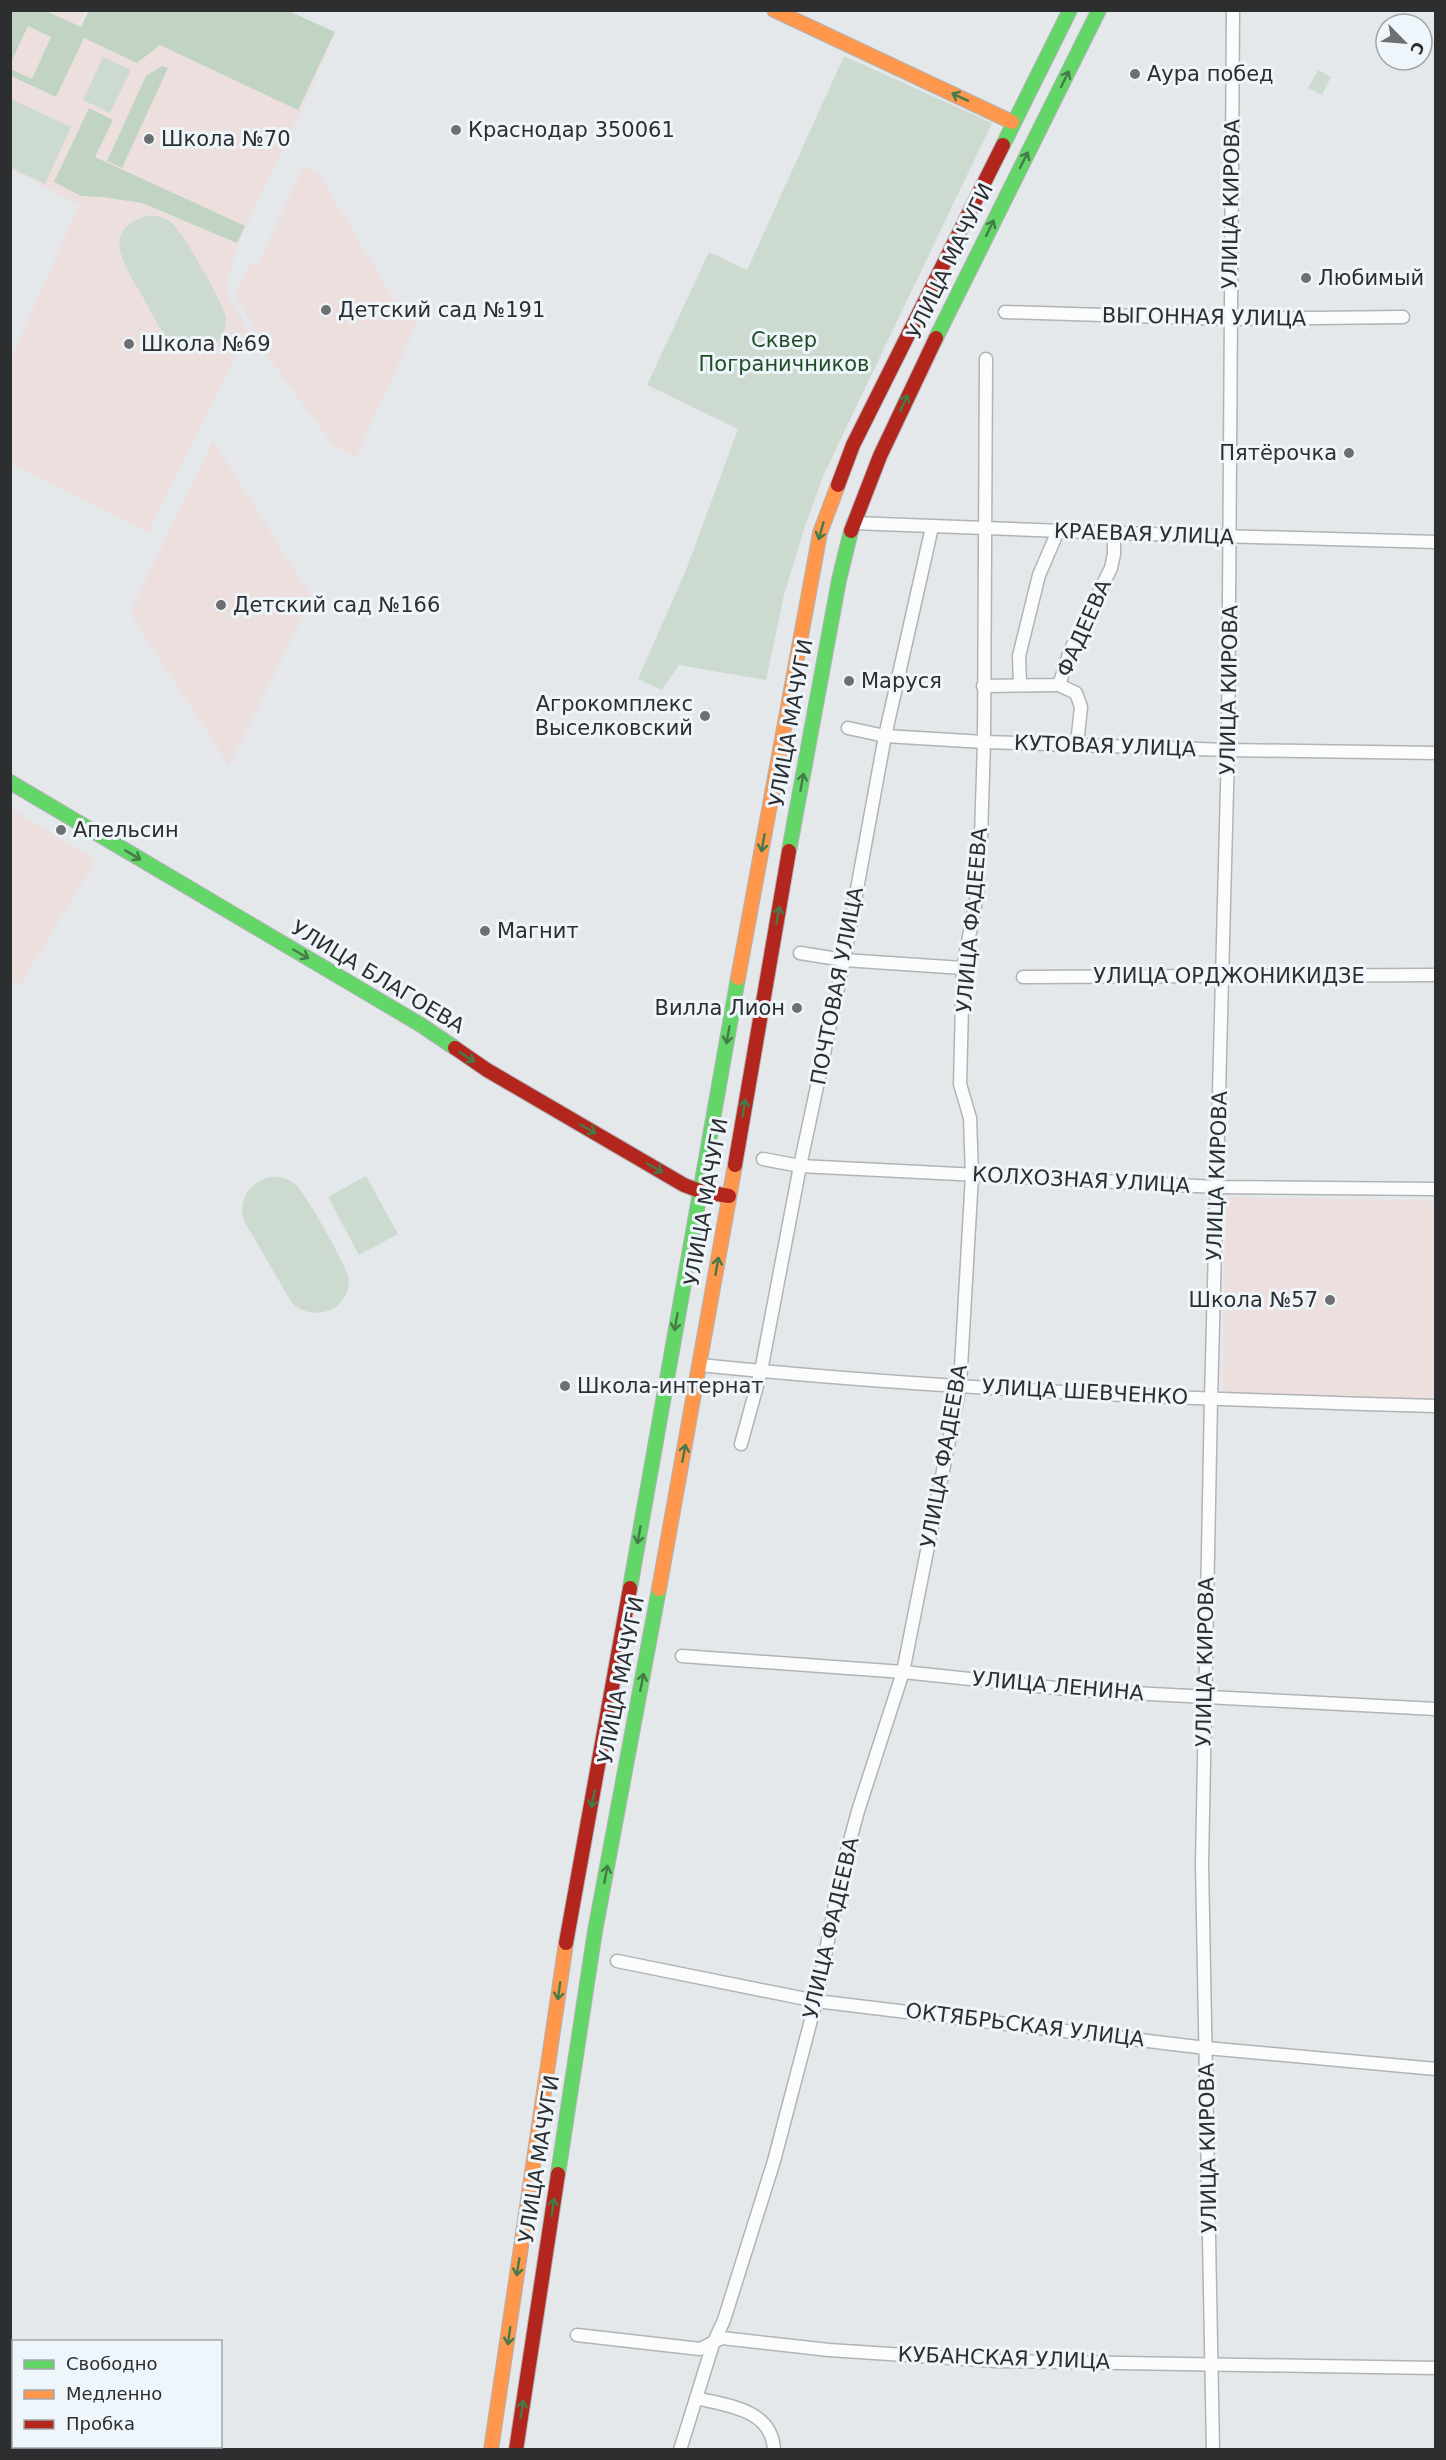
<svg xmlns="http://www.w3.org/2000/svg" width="1446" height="2460" font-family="'DejaVu Sans',sans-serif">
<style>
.education{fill:#ecdfde}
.green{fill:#cddad0}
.forest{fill:#c1d4c4}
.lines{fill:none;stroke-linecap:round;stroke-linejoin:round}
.street-casing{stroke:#b1b3b5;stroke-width:15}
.fast-casing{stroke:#b1b3b5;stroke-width:16}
.slow-casing{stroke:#b1b3b5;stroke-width:16}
.jam-casing{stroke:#b1b3b5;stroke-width:16}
.street{stroke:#fbfcfc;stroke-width:12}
.fast{stroke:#63d668;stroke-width:14}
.slow{stroke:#ff974d;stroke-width:14}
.jam{stroke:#b3261e;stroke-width:14}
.oneway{stroke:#457a49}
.poi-dot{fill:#6d6f71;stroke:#eff6fb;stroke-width:2}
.labels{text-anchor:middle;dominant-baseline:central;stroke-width:6;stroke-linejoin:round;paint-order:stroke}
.poi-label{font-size:21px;fill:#2c2e30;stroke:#eff6fb;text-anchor:start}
.street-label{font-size:21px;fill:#2c2e30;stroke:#eff6fb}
.park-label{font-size:21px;fill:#204e24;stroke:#eff6fb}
</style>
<rect width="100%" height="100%" fill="#e5e8eb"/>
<g class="education">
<polygon points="10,11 85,11 79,23 81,25 88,11 240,11 328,52 237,247 225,290 248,331 148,533 11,464 11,358 85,192 78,204 11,169"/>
<polygon points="304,166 319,174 397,304 420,316 356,457 334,446 253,337 256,333 235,295 250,262 257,265"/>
<polygon points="213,440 312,598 229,766 130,613"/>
<polygon points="10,808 96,860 20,985 11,980"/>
<polygon points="1226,1197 1435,1201 1435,1402 1222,1399"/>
</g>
<g class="green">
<polygon points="844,56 992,123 824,474 805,526 784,595 766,680 679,665 662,690 638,679 686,570 738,429 647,385 709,252 747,270"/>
<polygon points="103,57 131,70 110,113 83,100"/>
<polygon points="1318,70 1331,77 1322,95 1308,88"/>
<polygon points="11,99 71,127 45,184 11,168"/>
<path d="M146,216C156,215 165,217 172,223C182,231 226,307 226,319C226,350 190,362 169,342C159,328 151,312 143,297C127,270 98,231 146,216Z"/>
<polygon points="366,1176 398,1234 359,1255 328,1197"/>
<path d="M269,1177C279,1176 288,1178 295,1184C305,1192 348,1268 349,1280C349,1311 313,1323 292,1303L244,1221C238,1200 249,1183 269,1177Z"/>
</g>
<g class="forest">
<polygon points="11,10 46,11 81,27 89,11 289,11 335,32 298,110 160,45 137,63 84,38 56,97 11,76 11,69 32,79 51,37 28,26 11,62"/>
<polygon points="162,66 168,68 122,168 107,161 146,76"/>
<polygon points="89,108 113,120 95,157 245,226 237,243 142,203 102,197 81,196 54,182"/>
</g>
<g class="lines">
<defs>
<g id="street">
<polyline points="1005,312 1230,319 1403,317"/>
<polyline points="853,523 1114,533 1436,542"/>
<polyline points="1020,684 1019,656 1039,575 1058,531"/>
<polyline points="1059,685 1076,693 1081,707 1077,744"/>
<polyline points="983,686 1059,685 1070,651 1111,568 1114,554 1114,533"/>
<polyline points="848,728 885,736 984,742 1228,750 1436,753"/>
<polyline points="800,953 844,960 963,968"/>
<polyline points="1023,977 1436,975"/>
<polyline points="763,1159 800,1166 1217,1187 1436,1189"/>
<path d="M700,1365C944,1390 1190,1399 1436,1406"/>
<polyline points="741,1444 761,1371 800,1166 844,960 885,736 932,527"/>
<polyline points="682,1656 903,1672 1075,1690 1436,1709"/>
<polyline points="617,1961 816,2001 1206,2048 1436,2069"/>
<polyline points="577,2335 700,2349 722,2338 829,2350 996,2361 1436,2368"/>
<path d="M696,2398C728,2406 772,2409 774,2450"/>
<polyline points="680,2450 713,2344 724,2320 774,2161 816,2001 841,1874 858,1811 903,1672 960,1385 972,1175 970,1118 960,1084 963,968 977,895 981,837 984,742 986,359"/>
<polyline points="1213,2450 1202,1864 1211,1399 1228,750 1233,10"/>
</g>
<g id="fast">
<polyline points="1003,145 1070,10"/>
<polyline points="936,338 1099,10"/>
<polyline points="10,782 421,1025 455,1048"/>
<polyline points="789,851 839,580 851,531"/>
<polyline points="630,1588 738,978"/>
<polyline points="558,2174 595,1931 659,1589"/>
</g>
<g id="slow">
<polyline points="774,10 1012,122"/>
<polyline points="738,978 820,533 838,485"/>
<polyline points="659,1589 735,1165"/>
<polyline points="491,2450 566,1943"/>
</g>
<g id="jam">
<polyline points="838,485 853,445 1003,145"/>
<polyline points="851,531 880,456 936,338"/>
<polyline points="455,1048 487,1070 684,1185 700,1191 729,1196"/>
<polyline points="735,1165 789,851"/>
<polyline points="566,1943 630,1588"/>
<polyline points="516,2450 558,2174"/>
</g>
</defs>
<use href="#street" class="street-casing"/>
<use href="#fast" class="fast-casing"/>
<use href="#slow" class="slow-casing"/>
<use href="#jam" class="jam-casing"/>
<use href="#street" class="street"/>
<use href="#fast" class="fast"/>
<use href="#slow" class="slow"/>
<use href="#jam" class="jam"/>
</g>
<defs><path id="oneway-shaft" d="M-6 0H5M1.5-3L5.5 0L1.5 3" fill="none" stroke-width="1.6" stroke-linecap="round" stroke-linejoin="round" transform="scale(1.5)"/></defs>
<g class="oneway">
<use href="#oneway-shaft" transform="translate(1065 79) rotate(-64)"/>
<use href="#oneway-shaft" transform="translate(960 97) rotate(-155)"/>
<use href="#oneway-shaft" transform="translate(1024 160) rotate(-63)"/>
<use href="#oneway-shaft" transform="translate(990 228) rotate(-64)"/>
<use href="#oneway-shaft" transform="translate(904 403) rotate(-65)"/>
<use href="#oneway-shaft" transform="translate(821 531) rotate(106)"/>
<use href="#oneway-shaft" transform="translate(802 782) rotate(-80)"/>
<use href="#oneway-shaft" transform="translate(763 843) rotate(100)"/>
<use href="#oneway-shaft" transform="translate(133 855) rotate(31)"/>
<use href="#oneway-shaft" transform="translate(778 915) rotate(-80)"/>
<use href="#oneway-shaft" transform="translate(301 954) rotate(30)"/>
<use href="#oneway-shaft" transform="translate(728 1035) rotate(100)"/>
<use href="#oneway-shaft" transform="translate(467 1057) rotate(34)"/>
<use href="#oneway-shaft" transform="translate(744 1108) rotate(-80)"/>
<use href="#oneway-shaft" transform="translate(588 1129) rotate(30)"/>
<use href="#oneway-shaft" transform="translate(655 1168) rotate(30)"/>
<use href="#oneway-shaft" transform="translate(717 1266) rotate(-80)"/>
<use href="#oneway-shaft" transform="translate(676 1322) rotate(100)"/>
<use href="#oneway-shaft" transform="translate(684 1453) rotate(-79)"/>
<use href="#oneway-shaft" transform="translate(639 1535) rotate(100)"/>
<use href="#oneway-shaft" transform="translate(642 1682) rotate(-79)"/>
<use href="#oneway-shaft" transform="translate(593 1799) rotate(101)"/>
<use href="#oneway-shaft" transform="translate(606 1874) rotate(-79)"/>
<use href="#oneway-shaft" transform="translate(559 1991) rotate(98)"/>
<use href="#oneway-shaft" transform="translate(553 2207) rotate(-81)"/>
<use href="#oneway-shaft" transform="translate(518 2267) rotate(99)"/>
<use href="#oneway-shaft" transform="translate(509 2336) rotate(98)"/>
<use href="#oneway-shaft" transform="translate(522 2409) rotate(-81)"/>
</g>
<g class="poi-dot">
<circle cx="1135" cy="74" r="6"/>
<circle cx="456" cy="130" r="6"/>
<circle cx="149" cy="139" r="6"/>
<circle cx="1306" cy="278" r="6"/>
<circle cx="326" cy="310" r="6"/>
<circle cx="129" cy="344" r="6"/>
<circle cx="1349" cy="453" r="6"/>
<circle cx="221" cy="605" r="6"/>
<circle cx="849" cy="681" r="6"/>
<circle cx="705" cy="716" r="6"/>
<circle cx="61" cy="830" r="6"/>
<circle cx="485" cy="931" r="6"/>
<circle cx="797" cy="1008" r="6"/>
<circle cx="1330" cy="1300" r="6"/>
<circle cx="565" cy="1386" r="6"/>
</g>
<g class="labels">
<g class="poi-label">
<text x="1147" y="74">Аура побед</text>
<text x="468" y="130">Краснодар 350061</text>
<text x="161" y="139">Школа №70</text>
<text x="1318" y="278">Любимый</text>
<text x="338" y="310">Детский сад №191</text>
<text x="141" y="344">Школа №69</text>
<text x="1337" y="453" text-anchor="end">Пятёрочка</text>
<text x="233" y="605">Детский сад №166</text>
<text x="861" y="681">Маруся</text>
<text x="693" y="704" text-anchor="end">Агрокомплекс<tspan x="693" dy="24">Выселковский</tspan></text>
<text x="73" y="830">Апельсин</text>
<text x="497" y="931">Магнит</text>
<text x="785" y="1008" text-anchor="end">Вилла Лион</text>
<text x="1318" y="1300" text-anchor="end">Школа №57</text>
<text x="577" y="1386">Школа-интернат</text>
</g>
<g class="street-label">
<text transform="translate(1231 204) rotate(-89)">УЛИЦА КИРОВА</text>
<text transform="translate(950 261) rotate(-64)">УЛИЦА МАЧУГИ</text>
<text transform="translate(1204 317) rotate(1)">ВЫГОННАЯ УЛИЦА</text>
<text transform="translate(1144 534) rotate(2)">КРАЕВАЯ УЛИЦА</text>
<text transform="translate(1084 628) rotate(-66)">ФАДЕЕВА</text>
<text transform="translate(1229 690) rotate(-89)">УЛИЦА КИРОВА</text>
<text transform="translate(791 723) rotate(-80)">УЛИЦА МАЧУГИ</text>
<text transform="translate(1105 746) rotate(2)">КУТОВАЯ УЛИЦА</text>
<text transform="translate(972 920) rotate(-85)">УЛИЦА ФАДЕЕВА</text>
<text x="1229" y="976">УЛИЦА ОРДЖОНИКИДЗЕ</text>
<text transform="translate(378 977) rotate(31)">УЛИЦА БЛАГОЕВА</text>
<text transform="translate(837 986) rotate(-79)">ПОЧТОВАЯ УЛИЦА</text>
<text transform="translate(1217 1176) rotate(-88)">УЛИЦА КИРОВА</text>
<text transform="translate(1081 1180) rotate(3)">КОЛХОЗНАЯ УЛИЦА</text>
<text transform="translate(706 1202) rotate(-80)">УЛИЦА МАЧУГИ</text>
<text transform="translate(1085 1392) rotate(3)">УЛИЦА ШЕВЧЕНКО</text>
<text transform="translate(944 1456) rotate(-80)">УЛИЦА ФАДЕЕВА</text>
<text transform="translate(1205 1662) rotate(-89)">УЛИЦА КИРОВА</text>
<text transform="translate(621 1680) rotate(-79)">УЛИЦА МАЧУГИ</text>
<text transform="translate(1058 1686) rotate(5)">УЛИЦА ЛЕНИНА</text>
<text transform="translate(831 1928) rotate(-77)">УЛИЦА ФАДЕЕВА</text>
<text transform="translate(1025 2025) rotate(7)">ОКТЯБРЬСКАЯ УЛИЦА</text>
<text transform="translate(1208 2148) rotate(-91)">УЛИЦА КИРОВА</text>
<text transform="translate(539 2159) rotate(-81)">УЛИЦА МАЧУГИ</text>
<text transform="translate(1004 2358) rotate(2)">КУБАНСКАЯ УЛИЦА</text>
</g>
<g class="park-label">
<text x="784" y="340">Сквер<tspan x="784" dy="24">Пограничников</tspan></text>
</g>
</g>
<rect width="1446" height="2460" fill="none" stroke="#2c2e30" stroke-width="24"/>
<rect x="12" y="2340" width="210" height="108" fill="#eff6fb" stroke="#a1a6aa" stroke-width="1.5"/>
<rect x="24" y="2360" width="30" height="9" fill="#63d668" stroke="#a1a6aa" stroke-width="1.5"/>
<text x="66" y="2370" font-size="18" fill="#2c2e30">Свободно</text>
<rect x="24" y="2390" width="30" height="9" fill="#ff974d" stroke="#a1a6aa" stroke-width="1.5"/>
<text x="66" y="2400" font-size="18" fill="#2c2e30">Медленно</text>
<rect x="24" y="2420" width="30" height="9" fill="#b3261e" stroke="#a1a6aa" stroke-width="1.5"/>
<text x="66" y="2430" font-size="18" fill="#2c2e30">Пробка</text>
<g transform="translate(1404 42) rotate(115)"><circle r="28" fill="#eff6fb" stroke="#a1a6aa" stroke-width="1.5"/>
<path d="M0-4.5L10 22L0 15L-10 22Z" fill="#6d6f71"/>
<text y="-9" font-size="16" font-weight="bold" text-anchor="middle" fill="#2c2e30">С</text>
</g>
</svg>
